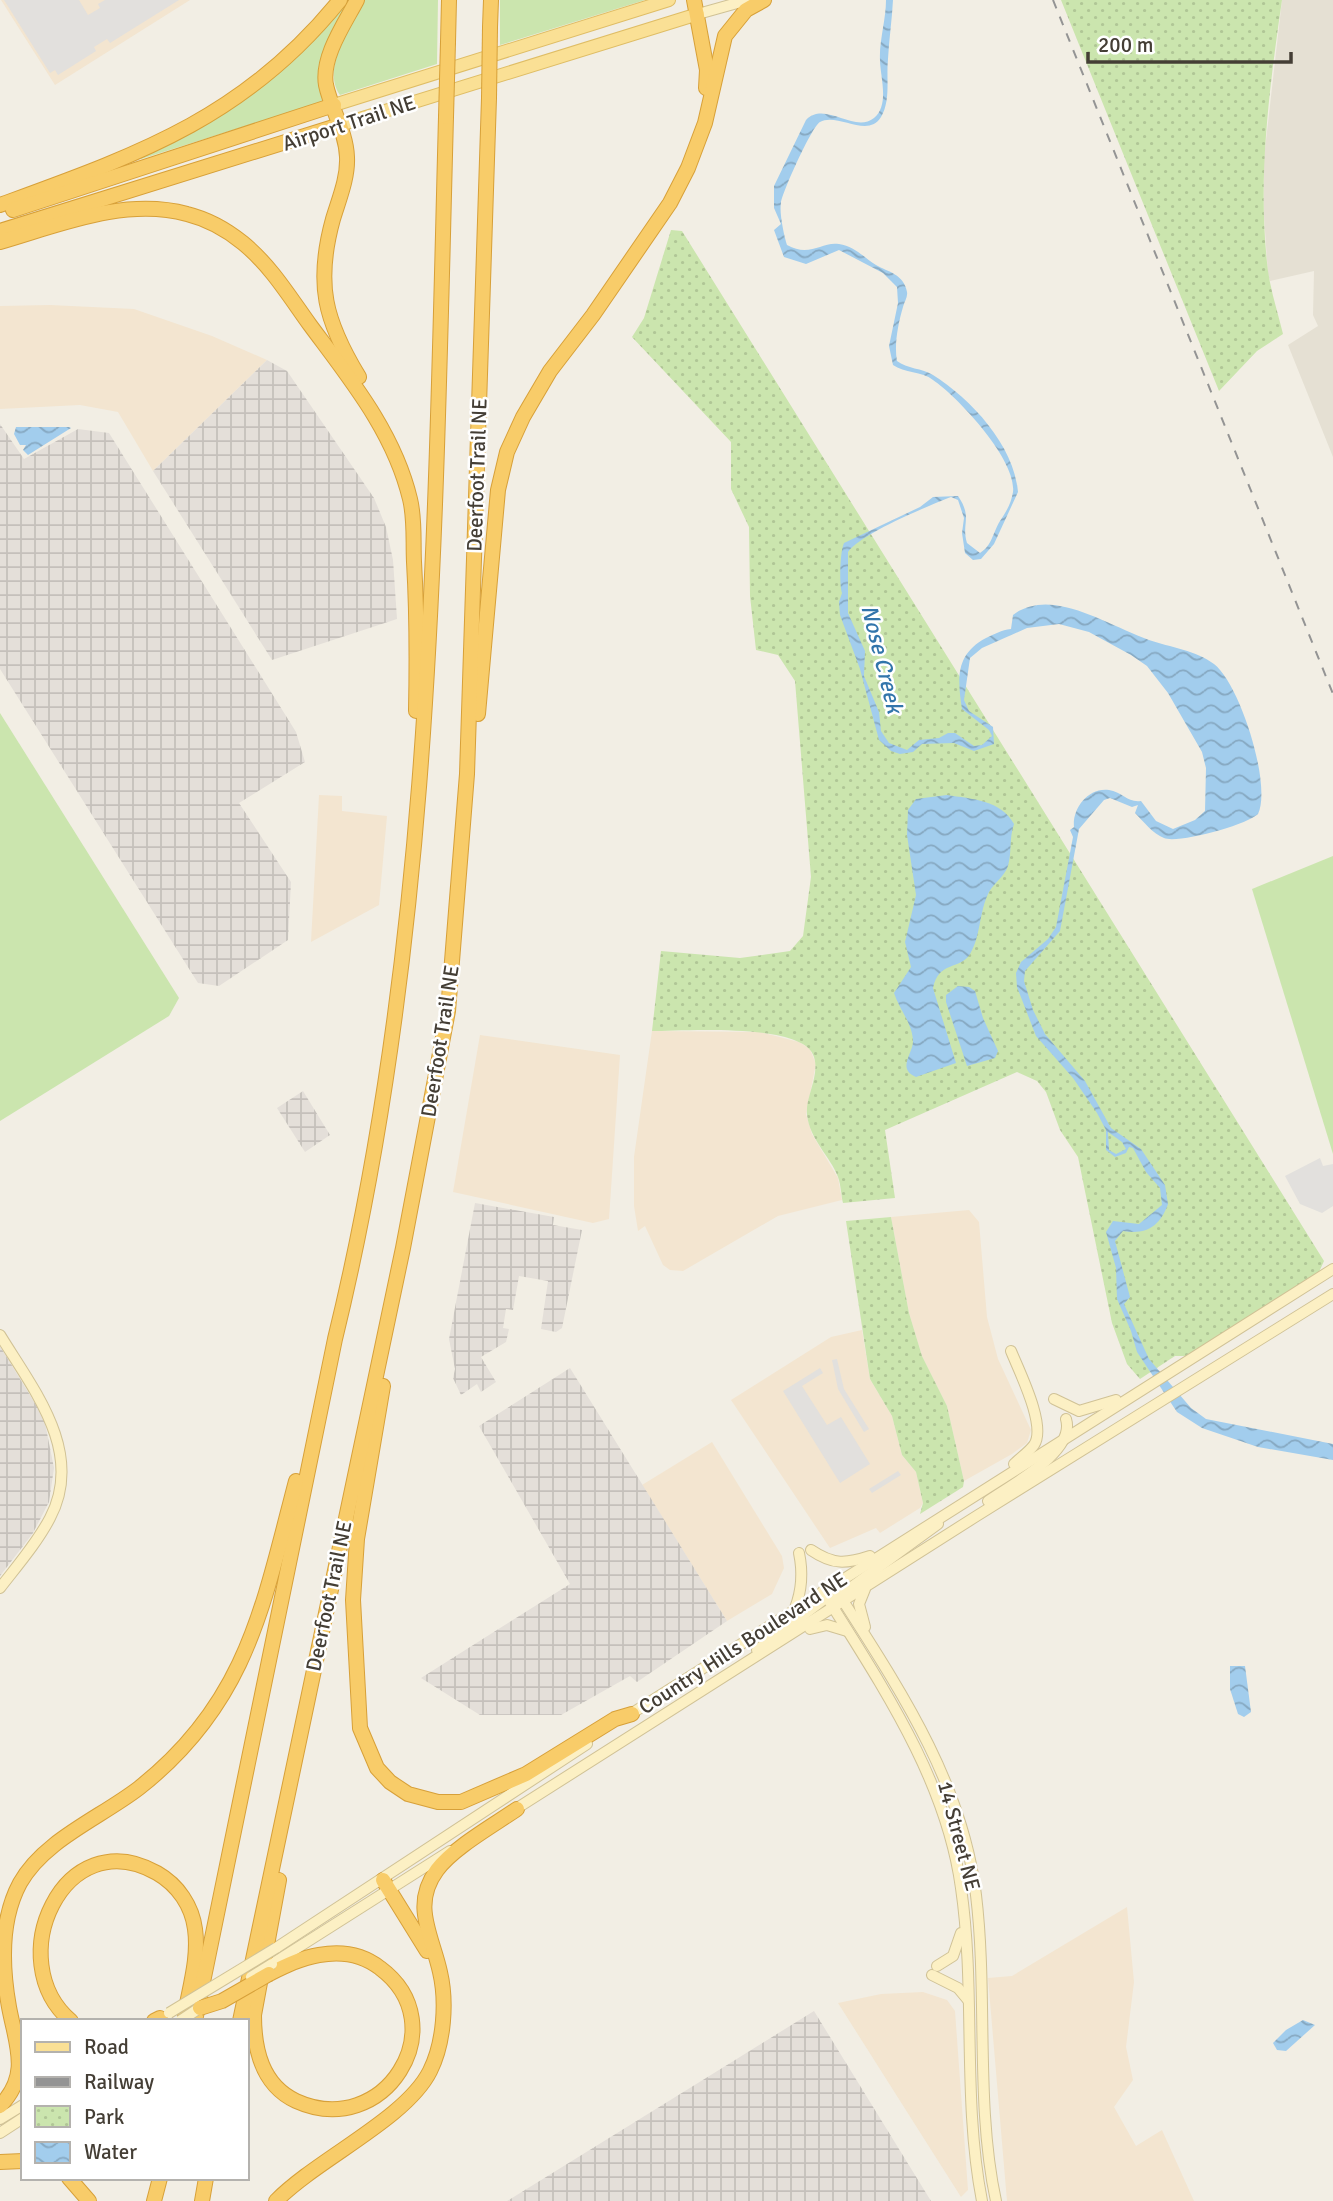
<svg xmlns="http://www.w3.org/2000/svg" width="1333" height="2201" font-family="Signika,sans-serif">
<style>
.residential{fill:#e5e0d3}
.commercial{fill:#f3e5d0}
.industrial{fill:url(#industrial-grid)}
.grass{fill:#cbe5ae}
.park{fill:url(#park-dots)}
.parking{fill:#e2e0dd}
.water{fill:url(#water-waves);fill-rule:evenodd}
.lines{fill:none;stroke-linecap:round;stroke-linejoin:round}
.secondary-casing{stroke:#d0c296;stroke-width:12}
.primary-casing{stroke:#dfbd65;stroke-width:14}
.highway-casing{stroke:#d7a039;stroke-width:16}
.secondary{stroke:#fcf0c4;stroke-width:10}
.primary{stroke:#fae095;stroke-width:12}
.highway{stroke:#f8cc69;stroke-width:14}
.rail{stroke:#949494;stroke-width:2;stroke-dasharray:9 9;stroke-linecap:butt}
.secondary-bridge-casing{stroke:#d0c296;stroke-width:12;stroke-linecap:butt}
.highway-bridge-casing{stroke:#d7a039;stroke-width:16;stroke-linecap:butt}
.secondary-bridge{stroke:#fcf0c4;stroke-width:10}
.highway-bridge{stroke:#f8cc69;stroke-width:14}
.labels{text-anchor:middle;dominant-baseline:central;stroke-width:5;stroke-linejoin:round;paint-order:stroke}
.street-label{font-size:21px;fill:#443e35;stroke:#fff}
.water-label{font-size:23px;font-style:italic;fill:#3275ab;stroke:#fff}
</style>
<defs>
<pattern id="industrial-grid" width="8" height="8" patternUnits="userSpaceOnUse" patternTransform="scale(1.75)"><rect width="8" height="8" fill="#e4dfd9"/><path d="M0 4h8M4 0v8" fill="none" stroke="#c5c0bb"/></pattern>
<pattern id="park-dots" width="8" height="8" patternUnits="userSpaceOnUse" patternTransform="scale(1.75)"><rect width="8" height="8" fill="#cbe5ae"/><path d="M2 2h.1M6 6h.1" fill="none" stroke="#b0c696" stroke-width="1.8" stroke-linecap="round"/></pattern>
<pattern id="water-waves" width="16" height="10" patternUnits="userSpaceOnUse" patternTransform="scale(1.75)"><rect width="16" height="10" fill="#a2cded"/><path d="M0 5q4-4 8 0t8 0" fill="none" stroke="#86a8c1"/></pattern>
</defs>
<rect width="100%" height="100%" fill="#f2eee4"/>
<polygon class="residential" points="1282,0 1333,0 1333,457 1288,345 1318,326 1313,315 1314,271 1270,281 1268,274 1264,216 1264,158"/>
<g class="commercial">
<polygon points="1,0 190,0 55,85"/>
<polygon points="50,305 134,309 212,336 267,360 153,471 118,412 80,405 0,409 0,306"/>
<polygon points="319,795 342,796 342,811 387,816 379,905 311,942"/>
<polygon points="652,1031 760,1032 799,1042 810,1049 816,1064 806,1114 812,1134 838,1178 842,1200 778,1216 683,1271 670,1270 663,1265 645,1226 638,1231 634,1206 634,1157"/>
<polygon points="480,1035 620,1055 609,1219 593,1223 453,1192"/>
<polygon points="969,1210 979,1222 987,1317 998,1359 1031,1430 1027,1443 1012,1454 964,1481 947,1406 922,1356 909,1313 891,1217"/>
<polygon points="862,1330 870,1379 892,1416 902,1455 916,1472 923,1503 920,1508 880,1533 876,1528 830,1548 731,1400 831,1337"/>
<polygon points="712,1442 782,1556 784,1568 772,1594 727,1621 642,1485"/>
<polygon points="1127,1907 1134,1982 1126,2047 1133,2080 1114,2107 1136,2146 1162,2130 1194,2201 1007,2201 988,1978 1012,1976"/>
<polygon points="923,1992 947,2000 955,2011 968,2190 961,2197 838,2003 881,1994"/>
</g>
<g class="industrial">
<polygon points="267,360 287,371 374,498 386,527 393,560 397,619 272,660 153,471"/>
<polygon points="0,424 24,459 78,429 109,433 296,732 305,762 239,803 291,882 288,940 219,986 198,983 0,669"/>
<polygon points="303,1091 330,1135 305,1152 277,1108"/>
<polygon points="475,1203 554,1217 553,1225 582,1230 562,1328 556,1332 541,1329 548,1281 519,1276 513,1310 506,1309 503,1328 509,1329 506,1342 481,1357 496,1382 481,1392 477,1384 461,1395 453,1378 455,1369 449,1339"/>
<polygon points="0,1346 44,1418 54,1468 49,1502 33,1533 0,1576"/>
<polygon points="570,1368 727,1621 637,1682 630,1676 561,1715 480,1715 421,1678 570,1584 479,1426"/>
<polygon points="814,2011 931,2201 507,2201 727,2065"/>
</g>
<g class="grass">
<polygon points="343,0 349,0 323,53 320,75 322,102 141,159 140,155 209,121"/>
<path d="M365,0H438L437,64L340,95C321,67 352,25 365,0Z"/>
<polygon points="500,0 645,0 500,45"/>
<polygon points="0,713 179,998 169,1016 0,1121"/>
<polygon points="1333,856 1333,1154 1252,889"/>
</g>
<g class="park">
<path d="M1061,0H1282C1269,90 1257,181 1268,271C1271,292 1278,313 1283,334L1257,351L1219,391Z"/>
<path d="M671,230L682,231L1324,1261L1319,1272L1187,1356H1175L1140,1379L1127,1364L1112,1323L1078,1157L1060,1130L1046,1092L1037,1081L1017,1072L885,1130L895,1198L843,1203C841,1195 841,1185 838,1177C830,1156 810,1140 807,1115C805,1097 820,1076 814,1057C804,1022 682,1031 652,1031L661,951L740,958L790,951L803,936L811,877L795,681L778,655L756,650L750,596L749,527L731,489V442L632,337L644,318Z"/>
<polygon points="891,1217 909,1313 922,1356 947,1406 964,1481 963,1487 920,1514 923,1503 916,1472 902,1455 892,1416 870,1379 846,1221"/>
</g>
<g class="parking">
<polygon points="4,0 79,0 88,15 100,8 98,4 105,0 179,0 110,43 107,39 94,47 96,51 58,75 55,70 50,73"/>
<polygon points="1320,1158 1323,1166 1333,1164 1333,1206 1322,1213 1300,1204 1285,1176"/>
<polygon points="837,1359 844,1389 869,1429 864,1432 838,1389 832,1360"/>
<polygon points="820,1368 823,1373 802,1386 827,1425 841,1417 870,1464 840,1483 783,1391"/>
<polygon points="898,1471 901,1475 872,1493 869,1489"/>
</g>
<g class="water">
<path d="M886,0H893C892,20 889,39 888,59C886,78 891,100 881,117C868,139 837,112 820,122C812,126 782,193 781,203C779,212 784,236 787,245C810,258 822,241 839,244C855,246 864,258 876,265C888,272 904,274 907,292C908,297 904,302 903,307C898,324 894,345 897,361C907,369 922,368 933,375C971,399 1014,445 1018,492L994,544L981,559L973,560L965,553L962,533L964,518L958,500L951,497C930,505 860,534 848,552V613L865,651L864,676L879,712L881,731L889,743L907,750L919,740L939,738L948,733H955L974,746L982,745L992,736L989,730L962,709C957,677 956,654 986,638C995,634 1001,630 1011,629L1013,615C1024,606 1040,603 1054,605C1086,609 1119,629 1149,640C1170,647 1197,651 1214,664C1240,684 1272,785 1258,814C1247,825 1177,844 1164,838C1153,834 1143,821 1135,813L1138,805L1132,807L1110,798L1104,800L1079,829L1060,931L1025,971L1024,981L1033,1010L1045,1034L1085,1081L1111,1128L1141,1149L1165,1185L1168,1204C1160,1226 1147,1235 1123,1231L1115,1241L1130,1297L1124,1304L1149,1359L1191,1408L1206,1419L1333,1444V1460L1258,1447L1202,1428L1177,1412L1137,1352L1131,1331L1117,1299L1116,1268L1106,1232L1113,1221L1139,1224L1162,1205L1160,1188L1146,1172L1133,1148L1129,1147L1126,1153L1115,1157L1106,1150V1130L1097,1113L1073,1078L1036,1036L1017,987L1016,973L1021,962L1048,939L1056,927L1073,837L1070,830L1074,827C1072,809 1088,787 1109,790C1122,792 1128,803 1141,801L1156,821L1173,829L1195,820L1205,811L1206,768L1202,752L1168,693L1147,666L1131,655L1089,632L1059,624L1027,628L982,648L970,658L964,700L969,711L993,727L994,744L974,751L954,743L922,744L913,752L900,754L891,751L879,740L860,669L840,615L839,602L842,593C839,585 840,551 844,543L920,507L933,497L958,496C973,518 961,523 967,543L980,553C992,546 993,532 1000,521C1006,512 1011,504 1013,492C1017,460 958,397 933,380C922,371 904,373 893,365L889,346L898,303L897,287L883,273L839,250L806,264L784,257L774,230L781,224L774,208V186L806,120C825,100 854,134 874,118C890,105 880,76 880,60C879,41 886,20 886,0ZM1108,1132L1122,1142L1126,1149L1116,1154L1109,1150Z"/>
<polygon points="16,427 69,427 71,428 28,455 23,450 26,445 20,445 14,434"/>
<path d="M947,795C972,799 1001,800 1014,824C1009,838 1012,852 1008,866C1004,877 994,883 989,892C979,911 981,936 970,954C959,971 939,960 933,988L956,1063L916,1077C897,1069 912,1055 913,1042C913,1024 899,1009 894,993L911,967L905,942L916,895L907,835L908,810L916,799Z"/>
<polygon points="958,986 969,987 975,991 983,1018 998,1051 995,1058 967,1066 946,1002 946,995"/>
<polygon points="1230,1666 1245,1666 1251,1712 1244,1717 1238,1714 1230,1689"/>
<polygon points="1303,2020 1315,2025 1286,2051 1277,2050 1273,2043 1286,2030"/>
</g>
<g class="lines">
<defs>
<g id="secondary">
<polyline points="698,14 748,0"/>
<path d="M0,1335C33,1389 85,1452 50,1518C37,1543 17,1566 0,1588"/>
<path d="M1011,1351C1019,1371 1047,1426 1034,1445C1029,1452 1020,1458 1014,1464"/>
<polyline points="1054,1399 1079,1411 1116,1400"/>
<path d="M988,1501C1012,1484 1076,1452 1066,1419"/>
<path d="M811,1550C833,1565 846,1564 870,1556"/>
<path d="M833,1585C894,1681 962,1778 976,1895C988,1994 975,2104 996,2201"/>
<path d="M823,1591C880,1683 946,1778 961,1888C976,1991 962,2098 982,2201"/>
<polyline points="835,1599 938,1524"/>
<path d="M795,1608C802,1590 803,1572 799,1553"/>
<polyline points="865,1627 859,1604 865,1589"/>
<polyline points="810,1629 827,1625 847,1631"/>
<polyline points="757,1650 831,1594"/>
<polyline points="626,1717 1333,1269"/>
<polyline points="511,1812 975,1517 1333,1294"/>
<polyline points="276,1948 587,1744"/>
<polyline points="272,1964 450,1851"/>
<polyline points="937,1966 953,1956 961,1933"/>
<polyline points="932,1975 958,1988 968,2000"/>
<polyline points="0,2119 23,2105"/>
<polyline points="0,2133 23,2118"/>
</g>
<g id="primary">
<polyline points="334,105 669,0"/>
<polyline points="340,125 698,14"/>
</g>
<g id="highway">
<path d="M357,0C345,23 321,57 326,85C331,109 346,131 347,157C348,178 339,199 333,219C315,284 325,321 359,377"/>
<polyline points="694,0 707,70 706,88"/>
<polyline points="490,27 491,0"/>
<polyline points="448,42 449,0"/>
<path d="M0,205C137,155 245,118 340,0"/>
<polyline points="13,210 334,105"/>
<polyline points="0,231 340,125"/>
<path d="M0,242C59,225 125,197 187,214C207,219 227,230 243,243C271,266 289,296 310,325C350,379 394,432 410,499C415,519 413,541 414,562C417,612 417,661 416,711"/>
<polyline points="478,714 498,490 507,452 523,417 550,371 593,315 670,203 688,168 705,123 725,36 746,10 764,0"/>
<polyline points="383,1386 357,1539 353,1600 360,1728 377,1768 390,1782 408,1794 438,1802 461,1802 526,1774 615,1719 632,1714"/>
<polyline points="383,1880 427,1951"/>
<path d="M269,1974C285,1966 301,1958 319,1955C341,1951 362,1954 380,1968C457,2025 384,2141 296,2101C262,2085 254,2050 254,2015L279,1880"/>
<path d="M71,2021C0,1961 64,1820 157,1873C178,1885 192,1906 195,1929C199,1957 190,1986 185,2014"/>
<polyline points="154,2021 160,2018"/>
<path d="M195,2021L335,1339C433,939 435,526 446,117"/>
<polyline points="240,2021 403,1248 448,1011 467,774 489,98"/>
<path d="M0,2106C31,2074 16,2045 9,2007C2,1968 0,1920 20,1883C44,1840 100,1818 139,1788C247,1703 263,1606 296,1481"/>
<polyline points="0,2162 23,2161"/>
<polyline points="69,2178 89,2201"/>
<polyline points="154,2201 160,2178"/>
<polyline points="202,2201 206,2178"/>
<path d="M276,2201C317,2159 406,2119 430,2071C444,2043 447,2002 440,1972C432,1935 411,1905 437,1870C453,1848 494,1825 517,1809"/>
</g>
</defs>
<use href="#secondary" class="secondary-casing"/>
<use href="#primary" class="primary-casing"/>
<use href="#highway" class="highway-casing"/>
<use href="#secondary" class="secondary"/>
<use href="#primary" class="primary"/>
<use href="#highway" class="highway"/>
<polyline class="rail" points="1053,0 1333,694"/>
<defs>
<g id="secondary-bridge">
<polyline points="251,1977 272,1964"/>
<polyline points="169,2013 276,1948"/>
<polyline points="180,2021 204,2005"/>
</g>
<g id="highway-bridge">
<polyline points="489,98 490,27"/>
<polyline points="446,117 448,42"/>
<polyline points="200,2008 222,2001 269,1974"/>
</g>
</defs>
<use href="#secondary-bridge" class="secondary-bridge-casing"/>
<use href="#highway-bridge" class="highway-bridge-casing"/>
<use href="#secondary-bridge" class="secondary-bridge"/>
<use href="#highway-bridge" class="highway-bridge"/>
</g>
<g class="labels">
<g class="street-label">
<text transform="translate(349 123) rotate(-18)">Airport Trail NE</text>
<text transform="translate(477 475) rotate(-88)">Deerfoot Trail NE</text>
<text transform="translate(440 1041) rotate(-81)">Deerfoot Trail NE</text>
<text transform="translate(329 1596) rotate(-78)">Deerfoot Trail NE</text>
<text transform="translate(743 1643) rotate(-33)">Country Hills Boulevard NE</text>
<text transform="translate(959 1836) rotate(75)">14 Street NE</text>
</g>
<g class="water-label">
<text transform="translate(882 659) rotate(76)">Nose Creek</text>
</g>
</g>
<rect x="21" y="2019" width="228" height="161" fill="#ffffff" stroke="#b4b2ae" stroke-width="2"/>
<rect x="35" y="2042" width="35" height="10" fill="#fae095" stroke="#b4b2ae" stroke-width="2"/>
<text x="84" y="2054" font-size="21" fill="#443e35">Road</text>
<rect x="35" y="2077" width="35" height="10" fill="#949494" stroke="#b4b2ae" stroke-width="2"/>
<text x="84" y="2089" font-size="21" fill="#443e35">Railway</text>
<rect x="35" y="2106" width="35" height="21" fill="url(#park-dots)" stroke="#b4b2ae" stroke-width="2"/>
<text x="84" y="2124" font-size="21" fill="#443e35">Park</text>
<rect x="35" y="2142" width="35" height="21" fill="url(#water-waves)" stroke="#b4b2ae" stroke-width="2"/>
<text x="84" y="2159" font-size="21" fill="#443e35">Water</text>
<path d="M1088 52v10h203v-10" fill="none" stroke="#443e35" stroke-width="3.5"/>
<text x="1098" y="52" font-size="21" fill="#443e35" stroke="#ffffff" stroke-width="5" paint-order="stroke">200 m</text>
</svg>
